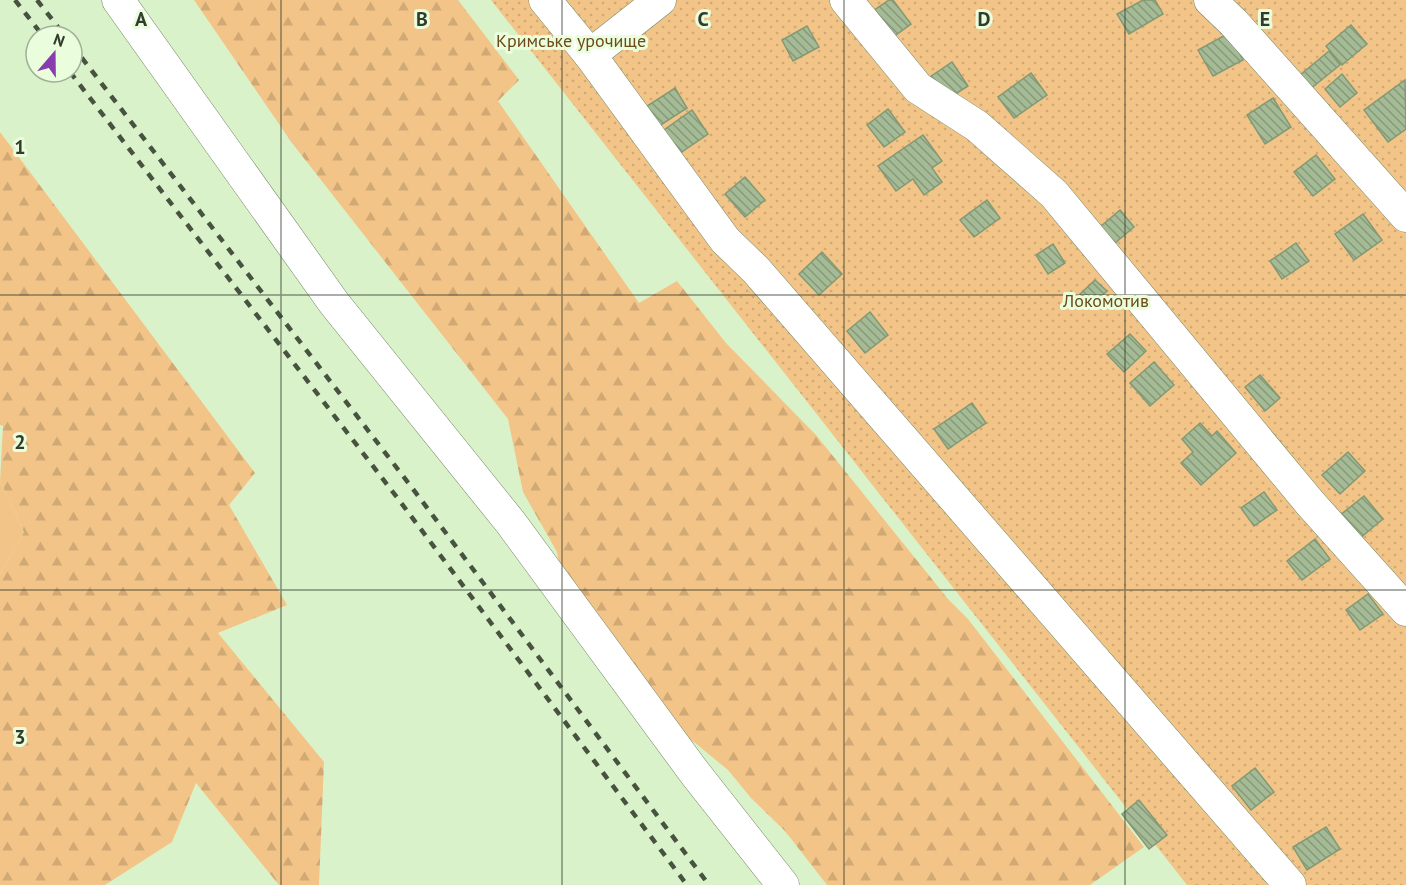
<svg xmlns="http://www.w3.org/2000/svg" width="1406" height="885" font-family="'PT Sans',sans-serif">
<style>
.grass{fill:#f3c487}
.forest{fill:url(#forest-firs)}
.garden{fill:url(#garden-dots)}
.building{fill:url(#building-back-hatch);stroke:#839974;stroke-width:1.5}
.lines{fill:none;stroke-linecap:round;stroke-linejoin:round}
.minor-casing{stroke:#738864;stroke-width:33}
.minor{stroke:#fff;stroke-width:32}
.rail{stroke:#475340;stroke-width:4.5;stroke-dasharray:8 8;stroke-linecap:butt}
.grid{fill:none;stroke:#323c2c;stroke-width:1.5;stroke-opacity:0.55}
.labels{text-anchor:middle;dominant-baseline:central;stroke-width:6;stroke-linejoin:round;paint-order:stroke}
.park-label{font-size:18px;fill:#6c4a19;stroke:#eafedd}
.grid-label{font-size:20px;text-anchor:middle;font-weight:bold;fill:#323c2c;stroke:#eafedd;stroke-width:6;stroke-linejoin:round;paint-order:stroke}
</style>
<defs>
<pattern id="forest-firs" width="22" height="20" patternUnits="userSpaceOnUse" patternTransform="scale(1.5)"><rect width="22" height="20" fill="#f3c487"/><path d="M5 1l3.5 6h-7zM16 11l3.5 6h-7z" fill="#d1a975"/></pattern>
<pattern id="garden-dots" width="8" height="8" patternUnits="userSpaceOnUse" patternTransform="scale(1.5)"><rect width="8" height="8" fill="#f3c487"/><path d="M2 2h.1M6 6h.1" fill="none" stroke="#d1a975" stroke-width="1.8" stroke-linecap="round"/></pattern>
<pattern id="building-back-hatch" width="6" height="6" patternUnits="userSpaceOnUse" patternTransform="scale(1.5)"><rect width="6" height="6" fill="#a4bb95"/><path d="M-1 5l2 2M0 0l6 6M5-1l2 2" fill="none" stroke="#86997a"/></pattern>
</defs>
<rect width="100%" height="100%" fill="#daf2ca"/>
<polygon class="grass" points="0,481 24,532 0,574"/>
<g class="forest">
<polygon points="194,0 458,0 519,80 498,101 639,303 677,281 726,343 816,435 948,599 968,619 1144,847 1090,885 827,885 785,831 751,798 728,770 694,742 678,738 562,583 557,552 523,492 508,419 292,143"/>
<polygon points="0,132 255,473 229,505 287,605 218,633 324,762 319,885 279,885 196,783 172,842 105,885 0,885 0,574 24,532 0,481 3,426 0,425"/>
</g>
<polygon class="garden" points="491,0 1406,0 1406,885 1187,885"/>
<g class="building">
<polygon points="889,0 893,0 911,24 889,40 870,13"/>
<polygon points="1143,0 1155,0 1163,14 1129,34 1117,14"/>
<polygon points="1351,25 1367,44 1342,65 1326,46"/>
<polygon points="807,26 819,47 793,61 782,40"/>
<polygon points="1229,33 1243,60 1213,76 1198,50"/>
<polygon points="1329,51 1340,65 1309,90 1299,76"/>
<polygon points="952,62 968,86 943,102 927,79"/>
<polygon points="1031,73 1047,95 1014,118 998,97"/>
<polygon points="1342,74 1357,93 1340,107 1325,89"/>
<polygon points="1405,80 1406,129 1388,142 1364,110"/>
<polygon points="675,88 687,108 653,130 641,110"/>
<polygon points="1273,98 1291,127 1265,144 1247,115"/>
<polygon points="888,109 905,132 884,147 867,125"/>
<polygon points="692,110 708,134 673,158 657,135"/>
<polygon points="923,135 942,161 932,168 942,182 924,195 913,179 896,191 878,166"/>
<polygon points="1316,155 1335,179 1313,196 1294,172"/>
<polygon points="745,177 765,200 745,217 725,194"/>
<polygon points="987,200 1000,218 974,237 960,220"/>
<polygon points="1120,210 1134,227 1114,244 1100,227"/>
<polygon points="1363,214 1382,240 1354,260 1335,234"/>
<polygon points="1296,243 1309,261 1282,279 1270,261"/>
<polygon points="1053,244 1065,263 1048,274 1036,255"/>
<polygon points="822,252 842,274 819,295 799,274"/>
<polygon points="1095,280 1107,291 1091,306 1080,294"/>
<polygon points="870,312 888,335 865,353 847,331"/>
<polygon points="1130,334 1146,351 1124,372 1107,354"/>
<polygon points="1154,362 1174,385 1150,406 1130,383"/>
<polygon points="1260,375 1280,398 1265,411 1245,387"/>
<polygon points="972,403 986,423 948,449 934,429"/>
<polygon points="1200,423 1212,436 1217,431 1236,453 1201,485 1181,463 1193,452 1182,439"/>
<polygon points="1348,452 1365,471 1340,494 1322,475"/>
<polygon points="1264,492 1277,510 1254,526 1241,508"/>
<polygon points="1364,496 1383,519 1359,539 1339,516"/>
<polygon points="1315,539 1330,559 1302,580 1287,561"/>
<polygon points="1368,594 1383,614 1360,630 1346,610"/>
<polygon points="1255,768 1274,792 1251,810 1232,786"/>
<polygon points="1139,800 1167,835 1149,849 1122,814"/>
<polygon points="1326,827 1340,849 1307,870 1293,847"/>
</g>
<g class="lines">
<defs>
<g id="minor">
<polyline points="118,0 334,303 511,523 694,772 783,885"/>
<polyline points="545,0 590,55 725,240 756,270 1290,885"/>
<polyline points="846,0 918,88 977,126 1054,194 1310,503 1406,610"/>
<polyline points="1210,0 1234,23 1406,216"/>
<polyline points="590,55 660,0"/>
</g>
</defs>
<use href="#minor" class="minor-casing"/>
<use href="#minor" class="minor"/>
<g class="rail">
<polyline points="15,0 43,36"/>
<polyline points="37,0 65,36"/>
<polyline points="72,45 413,489 709,885"/>
<polyline points="70,72 399,500 687,885"/>
</g>
</g>
<path class="grid" d="M281,0V885M562,0V885M844,0V885M1125,0V885M0,295H1406M0,590H1406"/>
<g class="labels">
<g class="park-label">
<text x="571" y="40">Кримське урочище</text>
<text x="1106" y="300">Локомотив</text>
</g>
</g>
<g class="grid-label">
<text x="141" y="26">A</text>
<text x="422" y="26">B</text>
<text x="703" y="26">C</text>
<text x="984" y="26">D</text>
<text x="1265" y="26">E</text>
<text x="20" y="154">1</text>
<text x="20" y="449">2</text>
<text x="20" y="744">3</text>
</g>
<g transform="translate(54 54) rotate(20)"><circle r="28" fill="#eafedd" stroke="#a0b096" stroke-width="1.5"/>
<path d="M0-4.5L10 22L0 15L-10 22Z" fill="#883cad"/>
<text y="-9" font-size="16" font-weight="bold" text-anchor="middle" fill="#323c2c">N</text>
</g>
</svg>
